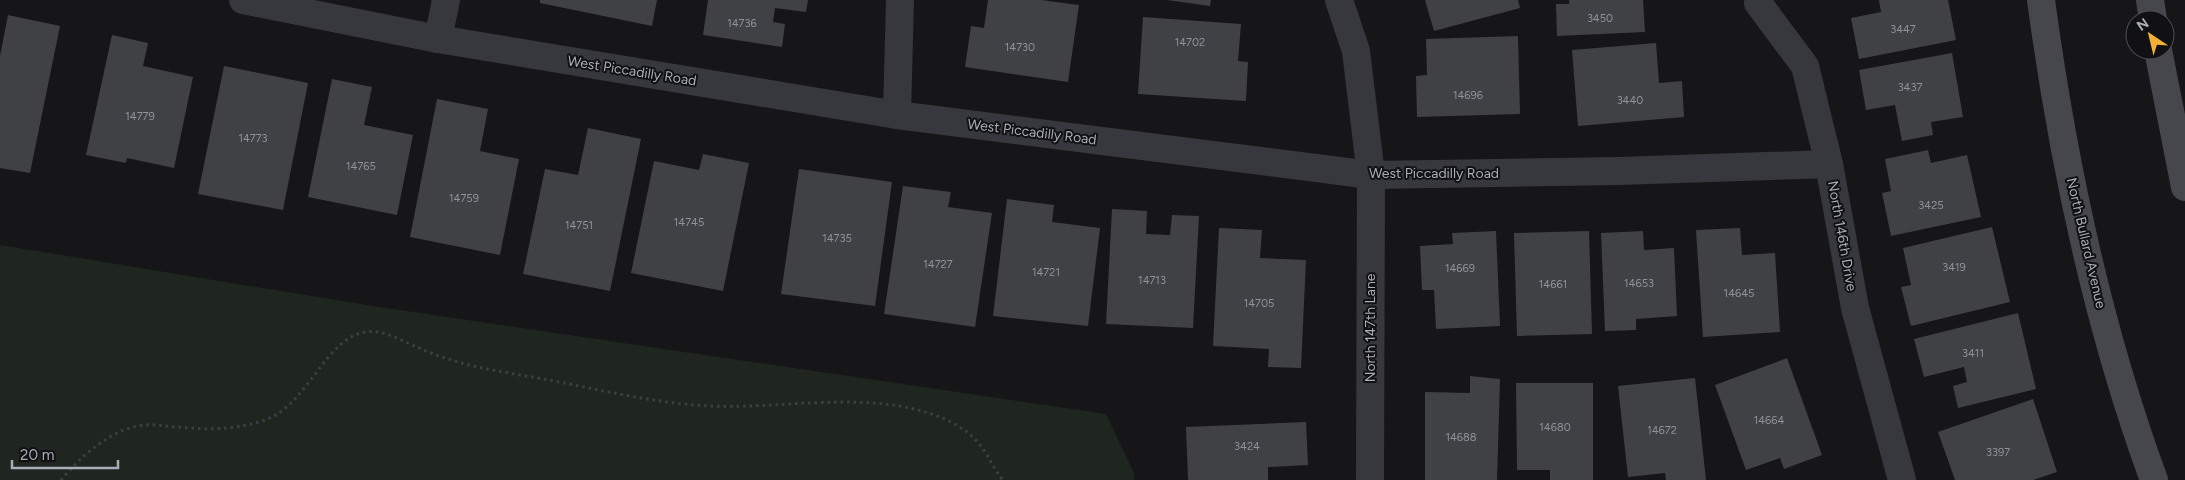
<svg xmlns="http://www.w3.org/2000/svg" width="2185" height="480" font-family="Figtree,sans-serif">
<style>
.green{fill:#1e261f}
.building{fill:#404145}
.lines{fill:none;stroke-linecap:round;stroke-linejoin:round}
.path{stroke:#3d3f44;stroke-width:3;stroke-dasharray:2.5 4;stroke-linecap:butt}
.street{stroke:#37383d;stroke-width:28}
.secondary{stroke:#45474d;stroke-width:28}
.labels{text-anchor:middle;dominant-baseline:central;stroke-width:4;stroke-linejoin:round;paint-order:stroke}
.number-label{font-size:11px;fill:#8e929b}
.street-label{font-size:14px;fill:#a8adb8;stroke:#111113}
</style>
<rect width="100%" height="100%" fill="#161618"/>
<polygon class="green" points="0,245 379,307 1106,414 1134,473 1134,480 0,480"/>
<g class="building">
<polygon points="540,0 657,0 652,26 540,3"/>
<polygon points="708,0 808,0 806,12 775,8 773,22 785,24 782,47 703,35"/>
<polygon points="988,0 1041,0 1079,5 1068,82 965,67 971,26 984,28"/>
<polygon points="1167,0 1211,0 1210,6"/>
<polygon points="1425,0 1518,0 1520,8 1434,31"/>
<polygon points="1569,0 1643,0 1645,32 1557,36 1556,4 1569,4"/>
<polygon points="1879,0 1948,0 1956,40 1859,59 1851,18 1881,12"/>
<polygon points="8,15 60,26 30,173 0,168 0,56"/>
<polygon points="1143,17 1241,24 1238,61 1248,62 1246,101 1138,94"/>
<polygon points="112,35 148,43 143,66 193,77 174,168 127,158 126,163 86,155"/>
<polygon points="1518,36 1520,114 1417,117 1416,76 1427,75 1426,39"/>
<polygon points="1656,43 1659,83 1682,81 1684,117 1578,126 1572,50"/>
<polygon points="1952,53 1963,117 1931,122 1933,135 1902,141 1895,105 1866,110 1859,70"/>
<polygon points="224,66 308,83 283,210 198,194"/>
<polygon points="332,79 372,87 364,125 413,135 397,215 308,197"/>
<polygon points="437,99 488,109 480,151 519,159 500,255 410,237"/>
<polygon points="588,128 641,139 610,291 523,274 545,169 578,175"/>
<polygon points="1928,150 1931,163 1967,155 1981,217 1891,236 1882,193 1891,191 1885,159"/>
<polygon points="703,154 749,163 723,291 631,273 654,161 699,170"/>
<polygon points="799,169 892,182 875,306 781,294"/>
<polygon points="903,186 951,192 948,207 992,213 975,327 884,314"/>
<polygon points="1007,199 1054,205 1052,222 1100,228 1088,326 993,316"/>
<polygon points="1112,209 1147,211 1146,234 1170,235 1172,215 1199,216 1193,328 1106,324"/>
<polygon points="1992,227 2010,302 1911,326 1901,287 1911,285 1903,248"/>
<polygon points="1219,228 1262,230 1260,258 1306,260 1301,368 1268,367 1269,349 1213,346"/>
<polygon points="1740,228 1742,255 1775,253 1780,332 1703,337 1696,230"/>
<polygon points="1496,231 1500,326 1436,329 1434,290 1422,290 1420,246 1453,244 1452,233"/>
<polygon points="1589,231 1592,334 1517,336 1514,233"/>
<polygon points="1643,231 1644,250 1674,248 1677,316 1636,319 1636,330 1605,331 1601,233"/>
<polygon points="2018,313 2036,389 1958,408 1953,386 1967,382 1964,367 1924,377 1914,339"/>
<polygon points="1787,358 1822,455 1784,469 1780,458 1746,470 1715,385"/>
<polygon points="1470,376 1500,379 1497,480 1425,480 1425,392 1470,393"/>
<polygon points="1695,378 1706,480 1666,480 1665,473 1628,477 1618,386"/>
<polygon points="1516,383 1593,383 1593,480 1550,480 1550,470 1517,470"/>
<polygon points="2033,399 2057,472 2033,480 1955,480 1938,432"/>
<polygon points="1306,422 1308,465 1268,467 1268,480 1188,480 1186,427"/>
</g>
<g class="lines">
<path class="path" d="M61,480C81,456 114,426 147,425C157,424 167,427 178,427C208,430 242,430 270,418C308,401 327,338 365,332C384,329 402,341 419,348C432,354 445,358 458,362C478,368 499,371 520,375C583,385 646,403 710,406C776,409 853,393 918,410C941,416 965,426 980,445C989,456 994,470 1003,480"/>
<g class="street">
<polyline points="243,0 438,39 897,115 1371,175 1618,171 1829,164"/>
<polyline points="1339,0 1356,51 1371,175 1370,480"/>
<polyline points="1758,3 1805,66 1829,164 1855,308 1902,480"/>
<polyline points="438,39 446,0"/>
<polyline points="897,115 900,0"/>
</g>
<g class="secondary">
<path d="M2041,0C2063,163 2097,325 2154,480"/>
<polyline points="2150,0 2153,20"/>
<polyline points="2158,50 2185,187"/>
</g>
</g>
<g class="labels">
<g class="number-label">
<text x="1600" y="18">3450</text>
<text x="742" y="23">14736</text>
<text x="1903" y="29">3447</text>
<text x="1190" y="42">14702</text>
<text x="1020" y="47">14730</text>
<text x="1910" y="87">3437</text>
<text x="1468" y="95">14696</text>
<text x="1630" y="100">3440</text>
<text x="140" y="116">14779</text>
<text x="253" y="138">14773</text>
<text x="361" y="166">14765</text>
<text x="464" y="198">14759</text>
<text x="1931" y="205">3425</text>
<text x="689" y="222">14745</text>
<text x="579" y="225">14751</text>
<text x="837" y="238">14735</text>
<text x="938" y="264">14727</text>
<text x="1954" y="267">3419</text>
<text x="1460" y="268">14669</text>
<text x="1046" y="272">14721</text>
<text x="1152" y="280">14713</text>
<text x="1639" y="283">14653</text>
<text x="1553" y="284">14661</text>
<text x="1739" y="293">14645</text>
<text x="1259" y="303">14705</text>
<text x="1973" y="353">3411</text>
<text x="1769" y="420">14664</text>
<text x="1555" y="427">14680</text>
<text x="1662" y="430">14672</text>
<text x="1461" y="437">14688</text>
<text x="1247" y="446">3424</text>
<text x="1998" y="452">3397</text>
</g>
<g class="street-label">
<text transform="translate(632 71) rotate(9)">West Piccadilly Road</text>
<text transform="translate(1032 132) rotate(7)">West Piccadilly Road</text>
<text x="1434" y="173">West Piccadilly Road</text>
<text transform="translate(1842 236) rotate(80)">North 146th Drive</text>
<text transform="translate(2086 243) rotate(77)">North Bullard Avenue</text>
<text transform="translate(1370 328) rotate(-90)">North 147th Lane</text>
</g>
</g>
<g transform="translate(2150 35) rotate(325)"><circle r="24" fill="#111113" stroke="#4d4f55"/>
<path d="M0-4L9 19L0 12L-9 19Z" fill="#f2b134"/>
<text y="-8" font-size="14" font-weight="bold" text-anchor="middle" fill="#a8adb8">N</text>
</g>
<path d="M12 460v8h106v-8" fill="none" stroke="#a8adb8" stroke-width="2.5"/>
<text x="20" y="460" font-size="15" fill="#a8adb8" stroke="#111113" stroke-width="4" paint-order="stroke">20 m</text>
</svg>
